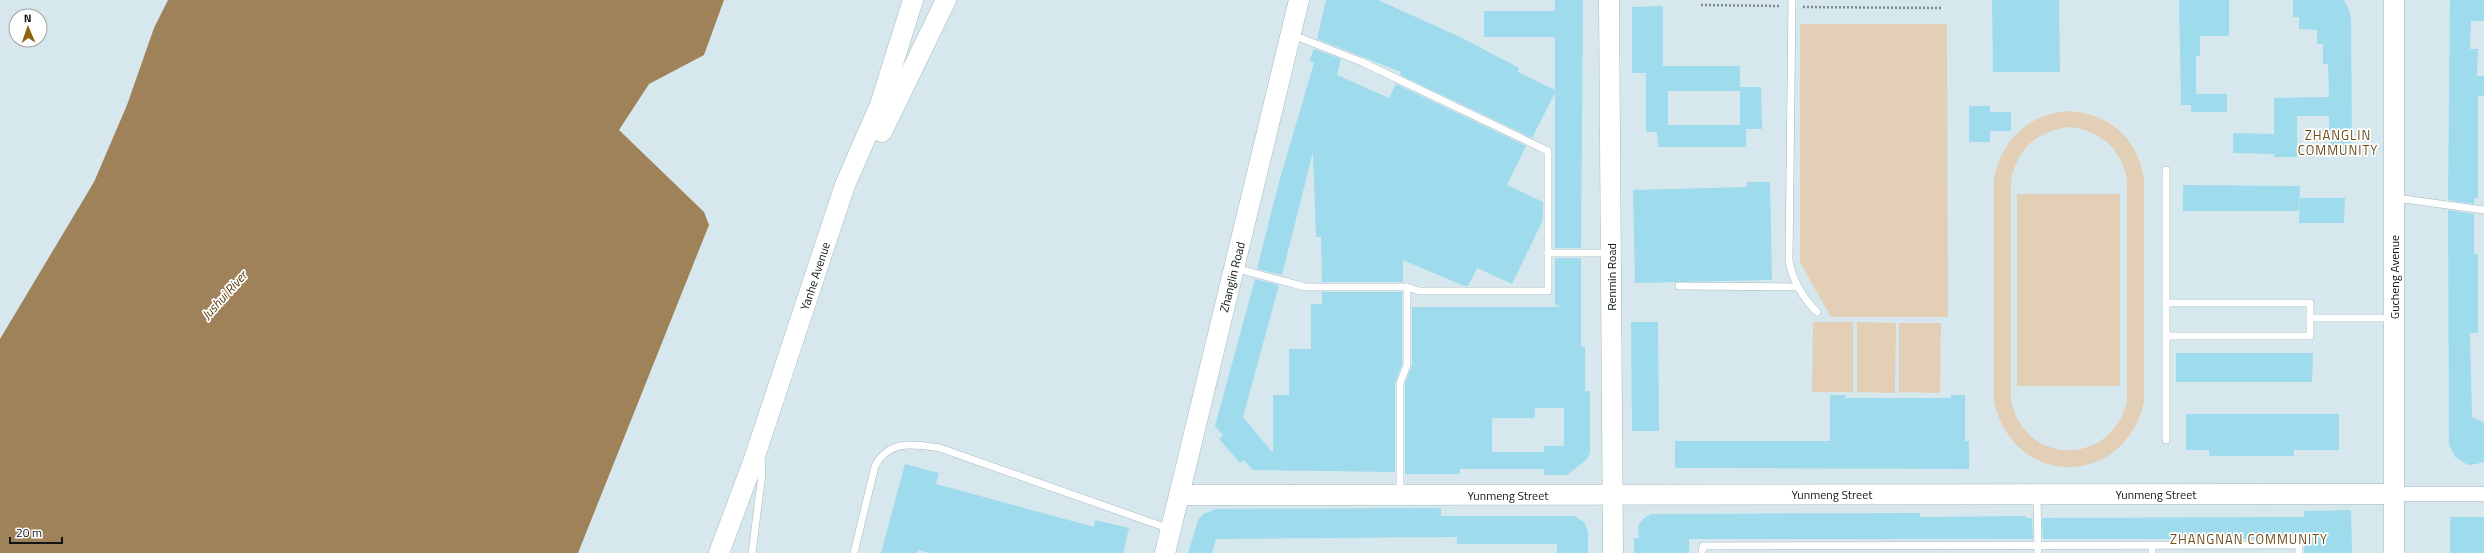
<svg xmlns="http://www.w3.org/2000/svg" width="2484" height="553" font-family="'Titillium Web',sans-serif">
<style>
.green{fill:#e3cfb5;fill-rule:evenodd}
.water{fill:#a0825a}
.building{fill:#9edbec;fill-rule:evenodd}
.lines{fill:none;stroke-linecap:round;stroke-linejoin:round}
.lane-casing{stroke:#a7b9be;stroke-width:8}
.street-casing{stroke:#a7b9be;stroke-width:15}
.secondary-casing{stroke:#a7b9be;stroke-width:21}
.path{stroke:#7e8b8e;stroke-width:2.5;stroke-dasharray:2 2;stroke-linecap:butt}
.lane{stroke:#fff;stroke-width:7}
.street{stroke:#fff;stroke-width:14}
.secondary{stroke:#fff;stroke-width:20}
.labels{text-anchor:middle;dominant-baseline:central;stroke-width:3.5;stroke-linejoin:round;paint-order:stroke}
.street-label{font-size:12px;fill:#0f1516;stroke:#fff}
.neighbourhood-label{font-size:13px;letter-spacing:1px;fill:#704e1b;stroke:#fff}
.water-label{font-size:13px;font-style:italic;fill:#5b3c07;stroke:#fff}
</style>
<rect width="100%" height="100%" fill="#d6e8ed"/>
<g class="green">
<polygon points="1800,24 1947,24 1948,317 1831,317 1800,262"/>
<path d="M2068,111C2109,113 2138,138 2144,179V402C2124,489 2013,489 1994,401V179C2002,139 2028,115 2068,111ZM2069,127C2100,130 2122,149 2127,180V400C2113,467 2024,467 2011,400V180C2017,149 2037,131 2069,127Z"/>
<rect x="2017" y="194" width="103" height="192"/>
<polygon points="1813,322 1853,322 1853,392 1812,392"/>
<polygon points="1857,322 1896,323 1895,393 1857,392"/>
<polygon points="1899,323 1941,323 1940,393 1899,392"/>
</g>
<polygon class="water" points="168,0 724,0 704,55 649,84 619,130 704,212 709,225 578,553 0,553 0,339 94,182 127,105 154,28"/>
<g class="building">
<polygon points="1326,0 1378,0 1460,37 1519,68 1518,72 1555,90 1555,37 1484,37 1484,11 1555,11 1555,0 1583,0 1581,248 1555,248 1555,93 1532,138 1530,137 1400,75 1401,72 1317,39"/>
<polygon points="1992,0 2059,0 2060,72 1993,72"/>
<polygon points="2179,0 2229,0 2229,36 2200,36 2200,56 2196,56 2196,94 2227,94 2227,112 2191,112 2191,105 2181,105"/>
<polygon points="2293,0 2344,0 2348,8 2351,16 2352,155 2329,155 2329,116 2297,116 2297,157 2274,157 2274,154 2233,153 2233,133 2274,134 2274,98 2329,97 2328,64 2323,64 2323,44 2317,44 2317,30 2299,29 2299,17 2293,17"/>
<polygon points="2450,0 2484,0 2484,21 2471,21 2470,49 2478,49 2477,76 2484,76 2484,96 2478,96 2478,198 2474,198 2474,204 2448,200"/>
<path d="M1663,6V66H1740V87H1761L1762,129H1746V147H1658L1657,132H1646V73H1632V7ZM1668,91H1740V125H1668Z"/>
<polygon points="1314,49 1341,59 1337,75 1389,98 1396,84 1526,146 1507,185 1543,202 1543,220 1512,284 1477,268 1468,286 1464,286 1403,260 1403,282 1322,282 1321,237 1316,237 1313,152 1282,275 1257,269 1279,182 1314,63 1309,61"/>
<polygon points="1969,106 1990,106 1990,112 2011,112 2011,131 1990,131 1990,142 1969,142"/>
<polygon points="1747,182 1770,182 1772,280 1635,283 1633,190 1747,187"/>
<polygon points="2183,185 2300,186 2299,211 2183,211"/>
<polygon points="2300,198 2345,198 2344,223 2299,223"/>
<polygon points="2448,210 2474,214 2474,254 2478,254 2478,333 2470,333 2472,417 2484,423 2484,462 2476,464 2468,465 2455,457 2449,444"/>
<path d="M1555,258H1581V346L1585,347V391H1590V453L1586,460L1567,475H1544V469H1460V474H1405V384L1412,365V307H1561L1555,304ZM1535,408H1564V446H1544V452H1492V418H1535Z"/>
<polygon points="1255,279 1279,285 1243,417 1273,453 1273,395 1289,395 1289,349 1311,349 1311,304 1322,304 1322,292 1402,292 1402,364 1395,383 1395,472 1253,470 1244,460 1240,463 1219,439 1223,435 1215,426"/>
<polygon points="1631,322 1658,322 1659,431 1632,431"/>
<polygon points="2176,353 2313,353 2312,382 2176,382"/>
<polygon points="1830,395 1846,395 1845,398 1951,398 1951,395 1965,395 1965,441 1969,441 1969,469 1675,468 1675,441 1830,441"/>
<polygon points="2186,414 2339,414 2339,450 2294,450 2294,456 2209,456 2209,450 2186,450"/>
<polygon points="905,464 939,473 936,484 1094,527 1095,520 1129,528 1123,553 929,553 918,550 917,553 881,553"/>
<polygon points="1441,508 1441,516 1574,516 1584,522 1588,531 1588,553 1557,553 1557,544 1457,544 1457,537 1216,539 1212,553 1188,553 1198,520 1203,514 1216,509"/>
<polygon points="2351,510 2352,553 2304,553 2304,539 2043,539 2042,518 2304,517 2304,511"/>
<polygon points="1920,513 1920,517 2026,516 2026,518 2032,518 2033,539 1689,539 1689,553 1634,553 1634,538 1639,538 1638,526 1643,519 1651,514"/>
<rect x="2450" y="517" width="34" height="36"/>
</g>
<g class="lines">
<defs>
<g id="lane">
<path d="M1792,0L1789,261C1793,281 1802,297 1817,312"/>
<polyline points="1293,35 1362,62 1548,151 1548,291 1419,291 1407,287"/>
<polyline points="2396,198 2484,210"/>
<polyline points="1548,253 1610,253"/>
<polyline points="1235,268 1305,287 1407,287 1407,365 1400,383 1400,495"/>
<polyline points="1679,286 1798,287"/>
<polyline points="2310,318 2392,318"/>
<polyline points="2166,336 2310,336 2310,303 2166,303"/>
<polyline points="2166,440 2166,170"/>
<polyline points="2037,496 2038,553"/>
<polyline points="2152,545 2152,553"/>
<polyline points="752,553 762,474 761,459"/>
<path d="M854,553L875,466C890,439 913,444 940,448L1170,529"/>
<polyline points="1702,553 1703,546 2299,545 2299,553"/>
</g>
<polyline id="street" points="2394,494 2484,494"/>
<g id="secondary">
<polyline points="1609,0 1613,553"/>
<polyline points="2394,0 2394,553"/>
<polyline points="882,132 946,0"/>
<polyline points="1179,495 2394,494"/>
<polyline points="719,553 753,462 845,185 880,105 913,0"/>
<polyline points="1165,553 1299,0"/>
</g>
</defs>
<use href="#lane" class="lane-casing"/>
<use href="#street" class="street-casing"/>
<use href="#secondary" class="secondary-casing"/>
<g class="path">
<polyline points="1701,5 1780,6"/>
<polyline points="1803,7 1943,8"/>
</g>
<use href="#lane" class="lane"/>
<use href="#street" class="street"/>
<use href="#secondary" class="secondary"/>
</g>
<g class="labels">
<g class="street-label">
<text transform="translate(815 276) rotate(-72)">Yanhe Avenue</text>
<text transform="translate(1232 277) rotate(-76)">Zhanglin Road</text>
<text transform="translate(1611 277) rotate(-90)">Renmin Road</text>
<text transform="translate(2394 277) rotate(-90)">Gucheng Avenue</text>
<text x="1832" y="494">Yunmeng Street</text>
<text x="2156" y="494">Yunmeng Street</text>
<text x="1508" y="495">Yunmeng Street</text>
</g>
<g class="neighbourhood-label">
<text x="2338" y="135">ZHANGLIN<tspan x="2338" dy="15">COMMUNITY</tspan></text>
<text x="2249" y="539">ZHANGNAN COMMUNITY</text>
</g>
<g class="water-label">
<text transform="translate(224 295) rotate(-48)">Jushui River</text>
</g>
</g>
<g transform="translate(28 28) rotate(358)"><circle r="19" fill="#ffffff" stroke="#9fa1a2"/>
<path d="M0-3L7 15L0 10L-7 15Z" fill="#91610e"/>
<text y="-6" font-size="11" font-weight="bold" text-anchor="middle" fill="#0f1516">N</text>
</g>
<path d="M10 537v6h52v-6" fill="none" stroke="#0f1516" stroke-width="2"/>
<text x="16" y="537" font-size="12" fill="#0f1516" stroke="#ffffff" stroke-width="3" paint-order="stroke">20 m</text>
</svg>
